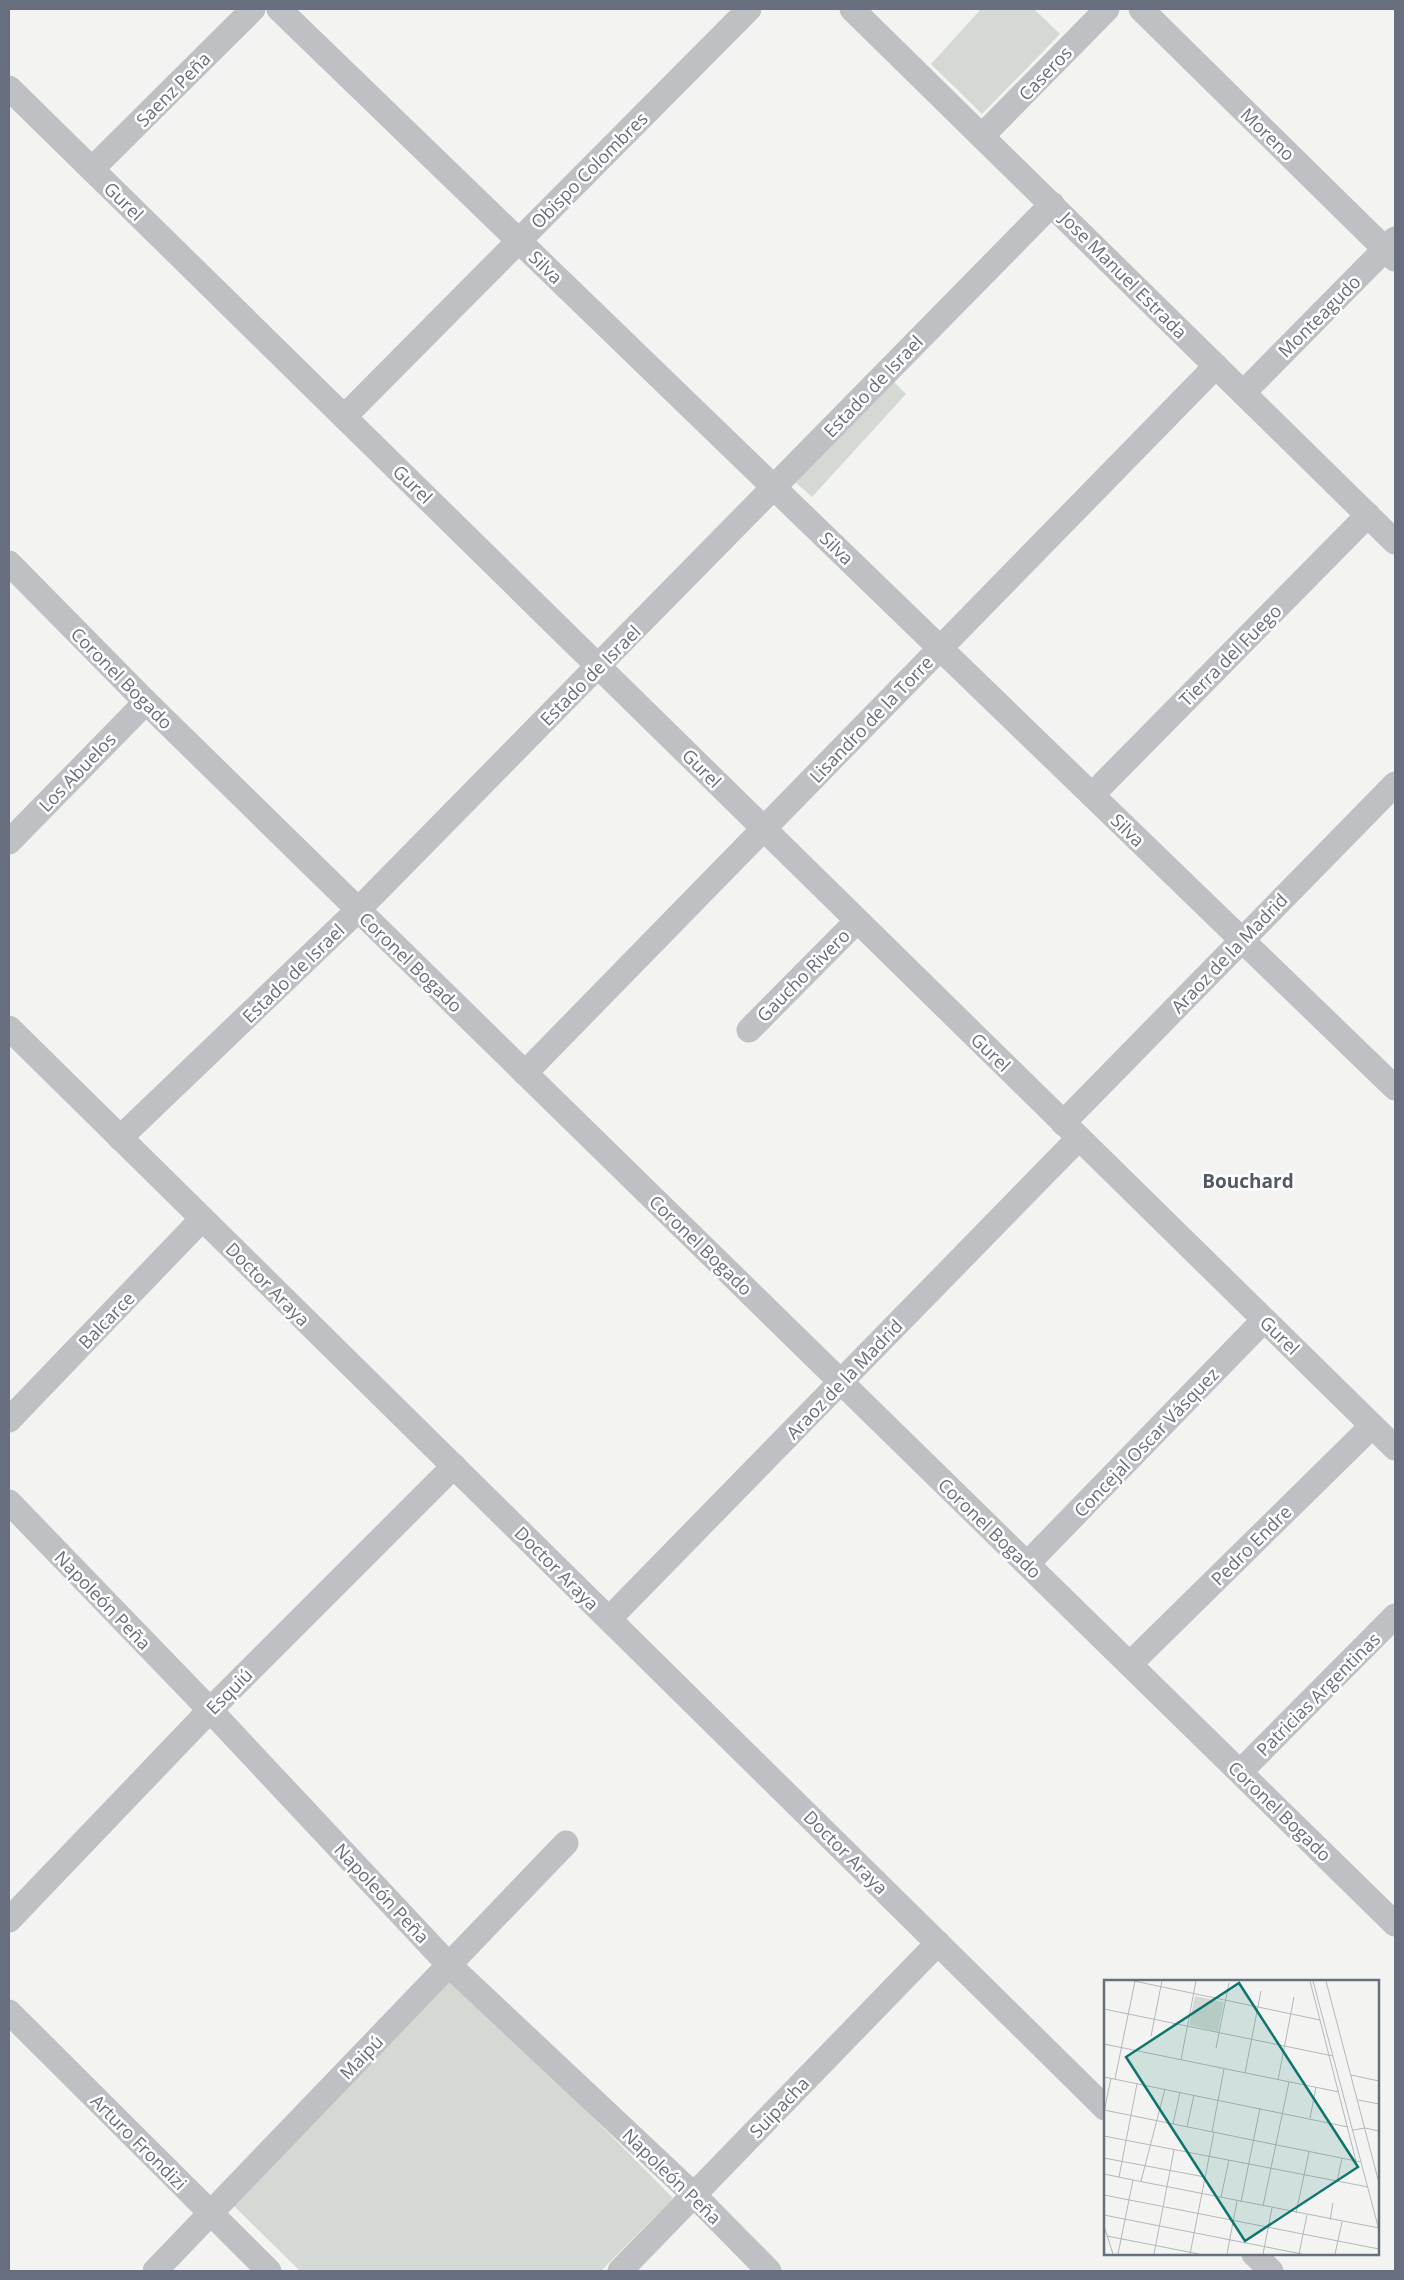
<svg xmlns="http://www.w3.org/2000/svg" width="1404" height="2280" font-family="'Open Sans',sans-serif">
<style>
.green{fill:#d4dad3}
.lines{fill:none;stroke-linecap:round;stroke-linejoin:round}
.minor{stroke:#bec0c4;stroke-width:25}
.labels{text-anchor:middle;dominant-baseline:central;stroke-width:5;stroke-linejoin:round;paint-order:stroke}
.street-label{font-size:18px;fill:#676f7e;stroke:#fff}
.neighbourhood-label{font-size:19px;font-weight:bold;fill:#545a64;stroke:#fff}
.inset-road{fill:none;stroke:#b3b7bc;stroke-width:1}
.view{fill:#0f766e;fill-opacity:0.15;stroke:#0f766e;stroke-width:2.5}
.inset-edge{fill:none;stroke:#676f7e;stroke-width:2.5}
</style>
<rect width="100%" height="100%" fill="#f3f4f1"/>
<g class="green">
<polygon points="981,9 1034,9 1060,34 982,114 931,64"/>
<polygon points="890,378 906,394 812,497 793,480"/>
<polygon points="453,1976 673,2198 601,2271 300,2271 232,2204"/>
</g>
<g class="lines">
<g class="minor">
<polyline points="279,9 1395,1088"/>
<polyline points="852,9 1395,542"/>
<polyline points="1141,9 1395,259"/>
<polyline points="9,88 1395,1448"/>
<polyline points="982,136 1107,9"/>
<polyline points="92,169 253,9"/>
<polyline points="1243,393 1395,239"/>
<polyline points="344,417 749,9"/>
<polyline points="9,563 146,702 1395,1924"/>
<polyline points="1092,795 1368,515"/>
<polyline points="9,842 146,702"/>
<polyline points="9,1028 1105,2108"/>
<polyline points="749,1030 857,921"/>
<polyline points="525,1073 1216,366"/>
<polyline points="1063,1123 1395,784"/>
<polyline points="120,1138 358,910 1052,204"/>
<polyline points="9,1420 202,1219"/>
<polyline points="9,1502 210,1710 449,1965 694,2195 769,2271"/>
<polyline points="1027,1564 1264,1320"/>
<polyline points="609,1619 1079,1138"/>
<polyline points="1130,1664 1372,1426"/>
<polyline points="1240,1772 1395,1616"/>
<polyline points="9,1920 210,1710 454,1466"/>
<polyline points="9,2012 269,2271"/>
<polyline points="1254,2254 1271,2271"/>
<polyline points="155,2271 566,1843"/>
<polyline points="620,2271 938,1943"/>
</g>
</g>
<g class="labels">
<g class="street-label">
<text transform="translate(1045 73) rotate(-46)">Caseros</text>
<text transform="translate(173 89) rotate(-45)">Saenz Peña</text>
<text transform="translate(1268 134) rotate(44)">Moreno</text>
<text transform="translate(589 170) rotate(-45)">Obispo Colombres</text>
<text transform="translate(124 201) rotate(44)">Gurel</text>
<text transform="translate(546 267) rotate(44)">Silva</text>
<text transform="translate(1124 275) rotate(45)">Jose Manuel Estrada</text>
<text transform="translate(1319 316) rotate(-45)">Monteagudo</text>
<text transform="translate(873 386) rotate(-46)">Estado de Israel</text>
<text transform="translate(413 484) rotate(44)">Gurel</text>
<text transform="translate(837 548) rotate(44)">Silva</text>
<text transform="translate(1230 655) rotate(-45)">Tierra del Fuego</text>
<text transform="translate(590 675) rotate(-45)">Estado de Israel</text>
<text transform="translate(122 678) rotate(45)">Coronel Bogado</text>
<text transform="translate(871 719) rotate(-46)">Lisandro de la Torre</text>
<text transform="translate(702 768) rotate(45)">Gurel</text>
<text transform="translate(77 772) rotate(-46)">Los Abuelos</text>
<text transform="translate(1128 830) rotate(44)">Silva</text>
<text transform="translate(1229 953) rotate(-46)">Araoz de la Madrid</text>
<text transform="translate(411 962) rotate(44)">Coronel Bogado</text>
<text transform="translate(293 973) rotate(-44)">Estado de Israel</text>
<text transform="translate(803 975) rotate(-45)">Gaucho Rivero</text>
<text transform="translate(991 1052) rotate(44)">Gurel</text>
<text transform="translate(701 1245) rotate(44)">Coronel Bogado</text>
<text transform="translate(268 1284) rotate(45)">Doctor Araya</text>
<text transform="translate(106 1320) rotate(-46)">Balcarce</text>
<text transform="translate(1280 1335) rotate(44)">Gurel</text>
<text transform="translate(844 1379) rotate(-46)">Araoz de la Madrid</text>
<text transform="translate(1146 1442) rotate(-46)">Concejal Oscar Vásquez</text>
<text transform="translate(990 1528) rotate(44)">Coronel Bogado</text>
<text transform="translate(1251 1545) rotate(-45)">Pedro Endre</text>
<text transform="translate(557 1568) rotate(45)">Doctor Araya</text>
<text transform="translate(103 1600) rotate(46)">Napoleón Peña</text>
<text transform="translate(229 1691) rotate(-45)">Esquiú</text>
<text transform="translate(1318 1694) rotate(-45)">Patricias Argentinas</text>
<text transform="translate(1280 1811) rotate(44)">Coronel Bogado</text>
<text transform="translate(846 1852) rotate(45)">Doctor Araya</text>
<text transform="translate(382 1893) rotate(47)">Napoleón Peña</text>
<text transform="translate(361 2057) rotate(-46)">Maipú</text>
<text transform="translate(779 2107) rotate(-46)">Suipacha</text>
<text transform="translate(139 2142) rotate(45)">Arturo Frondizi</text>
<text transform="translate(672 2176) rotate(44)">Napoleón Peña</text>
</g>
<g class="neighbourhood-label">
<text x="1248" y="1181">Bouchard</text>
</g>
</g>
<g transform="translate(1104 1980)">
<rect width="275" height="275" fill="#f3f4f1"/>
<path d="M91,16L120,22L114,52L85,45Z" fill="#d4dad3"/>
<path class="inset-road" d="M30,1L216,40M206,1L252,181M209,1L275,250M222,1L275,203M0,29L229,76M47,56L58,1M0,64L235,112M112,68L125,3M77,80L92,1M141,93L157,11M247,95L275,101M0,97L244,147M11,99L31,1M174,100L190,17M254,120L275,124M0,130L257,182M0,132L7,98M206,138L212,107M69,144L76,112M83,147L90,115M249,150L261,148L275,151M108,152L120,89M0,156L264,207M0,178L101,197M0,194L29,200L14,274M15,197L33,104M29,200L275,248M37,201L61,109M233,202L238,178M0,215L275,269M117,217L125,180M137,222L156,128M159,226L185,102M192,233L205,172M0,235L198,274M226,240L229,223M0,246L9,274M3,256L95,274M50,274L70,170M86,274L110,152M123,274L133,221M159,274L168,228M195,274L203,235M231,274L238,242"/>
<path class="view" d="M135,3L254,187L141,261L22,77Z"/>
<rect width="275" height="275" class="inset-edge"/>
</g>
<rect width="1404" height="2280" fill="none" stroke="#676f7e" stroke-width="20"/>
</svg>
